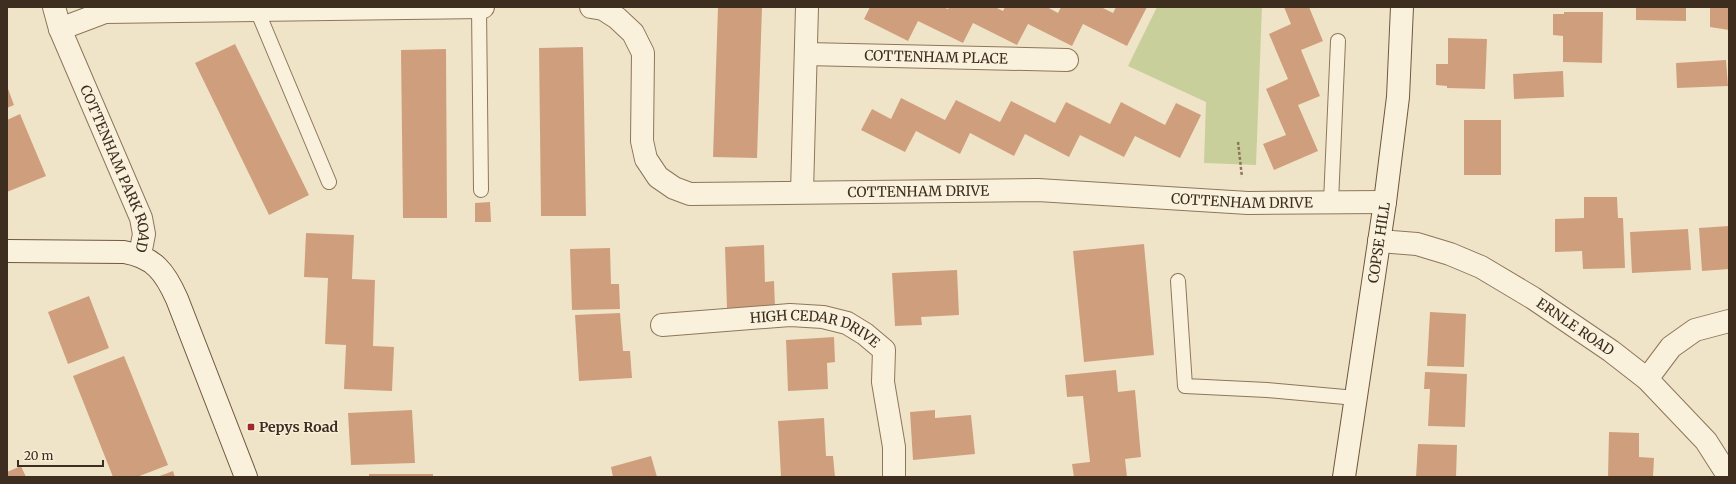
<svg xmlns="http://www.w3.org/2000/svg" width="1736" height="484" font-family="Merriweather,serif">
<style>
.green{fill:#c9cf9b}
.building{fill:#cf9f7d}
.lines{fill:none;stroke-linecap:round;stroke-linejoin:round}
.lane-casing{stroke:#8d765c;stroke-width:16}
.street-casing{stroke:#8d765c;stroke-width:24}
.secondary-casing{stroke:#6f573f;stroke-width:24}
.path{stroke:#8d765c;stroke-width:2.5;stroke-dasharray:3 2;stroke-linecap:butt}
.lane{stroke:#faf1dc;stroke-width:14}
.street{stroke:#faf1dc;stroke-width:22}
.secondary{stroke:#faf1dc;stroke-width:22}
.poi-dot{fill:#9e2a2b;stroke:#f7eed8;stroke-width:1.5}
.labels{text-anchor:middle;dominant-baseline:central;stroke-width:3;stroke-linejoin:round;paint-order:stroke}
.street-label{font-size:14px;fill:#3d2e20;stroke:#f7eed8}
.poi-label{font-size:14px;font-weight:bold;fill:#3d2e20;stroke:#f7eed8;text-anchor:start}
</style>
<rect width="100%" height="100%" fill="#f0e4c8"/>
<polygon class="green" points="1157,7 1262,7 1256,165 1204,163 1206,102 1128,66"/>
<g class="building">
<polygon points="718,7 762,7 757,158 713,157"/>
<polygon points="870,7 943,7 948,9 949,7 995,7 1003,11 1005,7 1047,7 1058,13 1061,7 1101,7 1113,13 1116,7 1147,7 1127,46 1083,24 1072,46 1028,24 1017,45 973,23 963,43 918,21 908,41 864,19"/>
<polygon points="1284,7 1309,7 1323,41 1301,50 1320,96 1298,105 1318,151 1274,170 1263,144 1286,135 1266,89 1288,79 1269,34 1291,24"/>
<polygon points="1636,7 1686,7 1686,21 1636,20"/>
<polygon points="1710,7 1729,7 1729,30 1710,27"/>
<polygon points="1564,12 1603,12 1602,63 1563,62 1563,36 1553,35 1553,14 1564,14"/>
<polygon points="1448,38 1487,39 1485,89 1447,88 1447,86 1436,85 1436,64 1448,64"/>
<polygon points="235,44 309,195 269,215 195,63"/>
<polygon points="583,47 586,216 541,216 539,48"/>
<polygon points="446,49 447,218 403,218 401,50"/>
<polygon points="1726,60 1728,86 1677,88 1676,63"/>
<polygon points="1563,71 1564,97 1514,99 1513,74"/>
<polygon points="7,86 14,105 7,108"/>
<polygon points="901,98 945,120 956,100 1000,122 1011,101 1055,123 1066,102 1110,124 1121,102 1165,125 1176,103 1201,115 1180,158 1135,136 1124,157 1080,135 1069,157 1025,134 1014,156 970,133 960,154 916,131 905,152 861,130 872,109 891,119"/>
<polygon points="20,114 46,176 7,192 7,120"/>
<rect x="1464" y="120" width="37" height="55"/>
<polygon points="1584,197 1617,197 1618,218 1623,218 1625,268 1583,269 1582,251 1555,252 1555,219 1584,218"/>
<polygon points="490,202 491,222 475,222 475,203"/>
<polygon points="1729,226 1729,269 1702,271 1699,228"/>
<polygon points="1688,229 1691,270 1632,273 1630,232"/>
<polygon points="306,233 354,235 352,279 375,280 373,346 394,347 392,391 344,389 346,345 325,344 328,278 304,277"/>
<polygon points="1144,244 1154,355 1084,362 1073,251"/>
<polygon points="764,245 765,282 774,281 775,307 727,308 725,247"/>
<polygon points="610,248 611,284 619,284 620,309 572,310 570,249"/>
<polygon points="957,270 959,315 921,317 922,325 895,326 892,273"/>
<polygon points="89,296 109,348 68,364 48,312"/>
<polygon points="1430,312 1466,314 1464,367 1427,366"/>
<polygon points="620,313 623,351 630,351 632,378 579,381 575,315"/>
<polygon points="834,337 835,362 827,363 828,389 788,391 786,340"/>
<polygon points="124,356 168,465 137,477 113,477 73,376"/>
<polygon points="1116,370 1118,392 1135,390 1141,457 1125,459 1127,477 1074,477 1072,464 1090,462 1083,396 1067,397 1065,375"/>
<polygon points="1425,372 1467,374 1465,427 1428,426 1430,389 1424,389"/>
<polygon points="412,410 415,463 351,465 348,413"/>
<polygon points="935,410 935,418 971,415 975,454 913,460 910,412"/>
<polygon points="824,418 826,456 833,456 835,477 781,477 778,421"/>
<polygon points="1609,432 1639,433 1639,457 1654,458 1653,477 1608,477"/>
<polygon points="1418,444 1457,445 1456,477 1416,477"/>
<polygon points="651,456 657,477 613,477 611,467"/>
<polygon points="21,466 26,477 7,477 7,472"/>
<polygon points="173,471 175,477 157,477"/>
<rect x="369" y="474" width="64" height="3"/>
</g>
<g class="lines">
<defs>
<g id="lane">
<polyline points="479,7 481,190"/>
<polyline points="257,10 329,182"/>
<polyline points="1331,202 1338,41"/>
<polyline points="1178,281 1185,386 1267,390 1356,398"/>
</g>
<g id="street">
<path id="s1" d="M54,7L60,29L141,218L144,234L140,255"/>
<path id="s2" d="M591,7L603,9L617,18L633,33L643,53L642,141L646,159L658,177L674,188L690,194L1038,190L1248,203L1385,202"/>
<polyline points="60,29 105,12 483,7"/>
<path id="s3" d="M806,54L1067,60"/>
<polyline points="802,192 807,7"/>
<path id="s4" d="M1379,241L1417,244L1450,254L1481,267L1533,298L1611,351L1647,379L1706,441L1729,477"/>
<path id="s5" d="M662,325L790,315L823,317L847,323L865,334L884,350L883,382L894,447V477"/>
<polyline points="1647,379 1671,347 1695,330 1729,321"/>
</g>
<g id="secondary">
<path d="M7,251L124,252C154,257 165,272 177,299L246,477"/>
<path id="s6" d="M1344,477L1385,202L1398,97L1402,7"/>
</g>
</defs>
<use href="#lane" class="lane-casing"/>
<use href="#street" class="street-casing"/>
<use href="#secondary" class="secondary-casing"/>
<polyline class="path" points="1238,142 1242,177"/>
<use href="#lane" class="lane"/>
<use href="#street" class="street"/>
<use href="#secondary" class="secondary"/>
</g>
<rect class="poi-dot" x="247" y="423" width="8" height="8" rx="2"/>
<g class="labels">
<g class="street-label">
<text stroke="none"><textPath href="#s3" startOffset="130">COTTENHAM PLACE</textPath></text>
<text stroke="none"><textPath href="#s1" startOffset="174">COTTENHAM PARK ROAD</textPath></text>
<text stroke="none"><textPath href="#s2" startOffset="466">COTTENHAM DRIVE</textPath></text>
<text stroke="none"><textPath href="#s2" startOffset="790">COTTENHAM DRIVE</textPath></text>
<text stroke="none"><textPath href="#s6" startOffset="237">COPSE HILL</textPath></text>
<text stroke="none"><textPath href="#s4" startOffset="218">ERNLE ROAD</textPath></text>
<text stroke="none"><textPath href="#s5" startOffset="156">HIGH CEDAR DRIVE</textPath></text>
</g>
<g class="poi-label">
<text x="259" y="427">Pepys Road</text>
</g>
</g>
<rect width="1736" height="484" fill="none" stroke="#3d2e20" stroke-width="16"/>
<path d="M18 460v6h85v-6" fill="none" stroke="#3d2e20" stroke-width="2"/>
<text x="24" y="460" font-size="12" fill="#3d2e20" stroke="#f7eed8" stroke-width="3" paint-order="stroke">20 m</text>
</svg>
